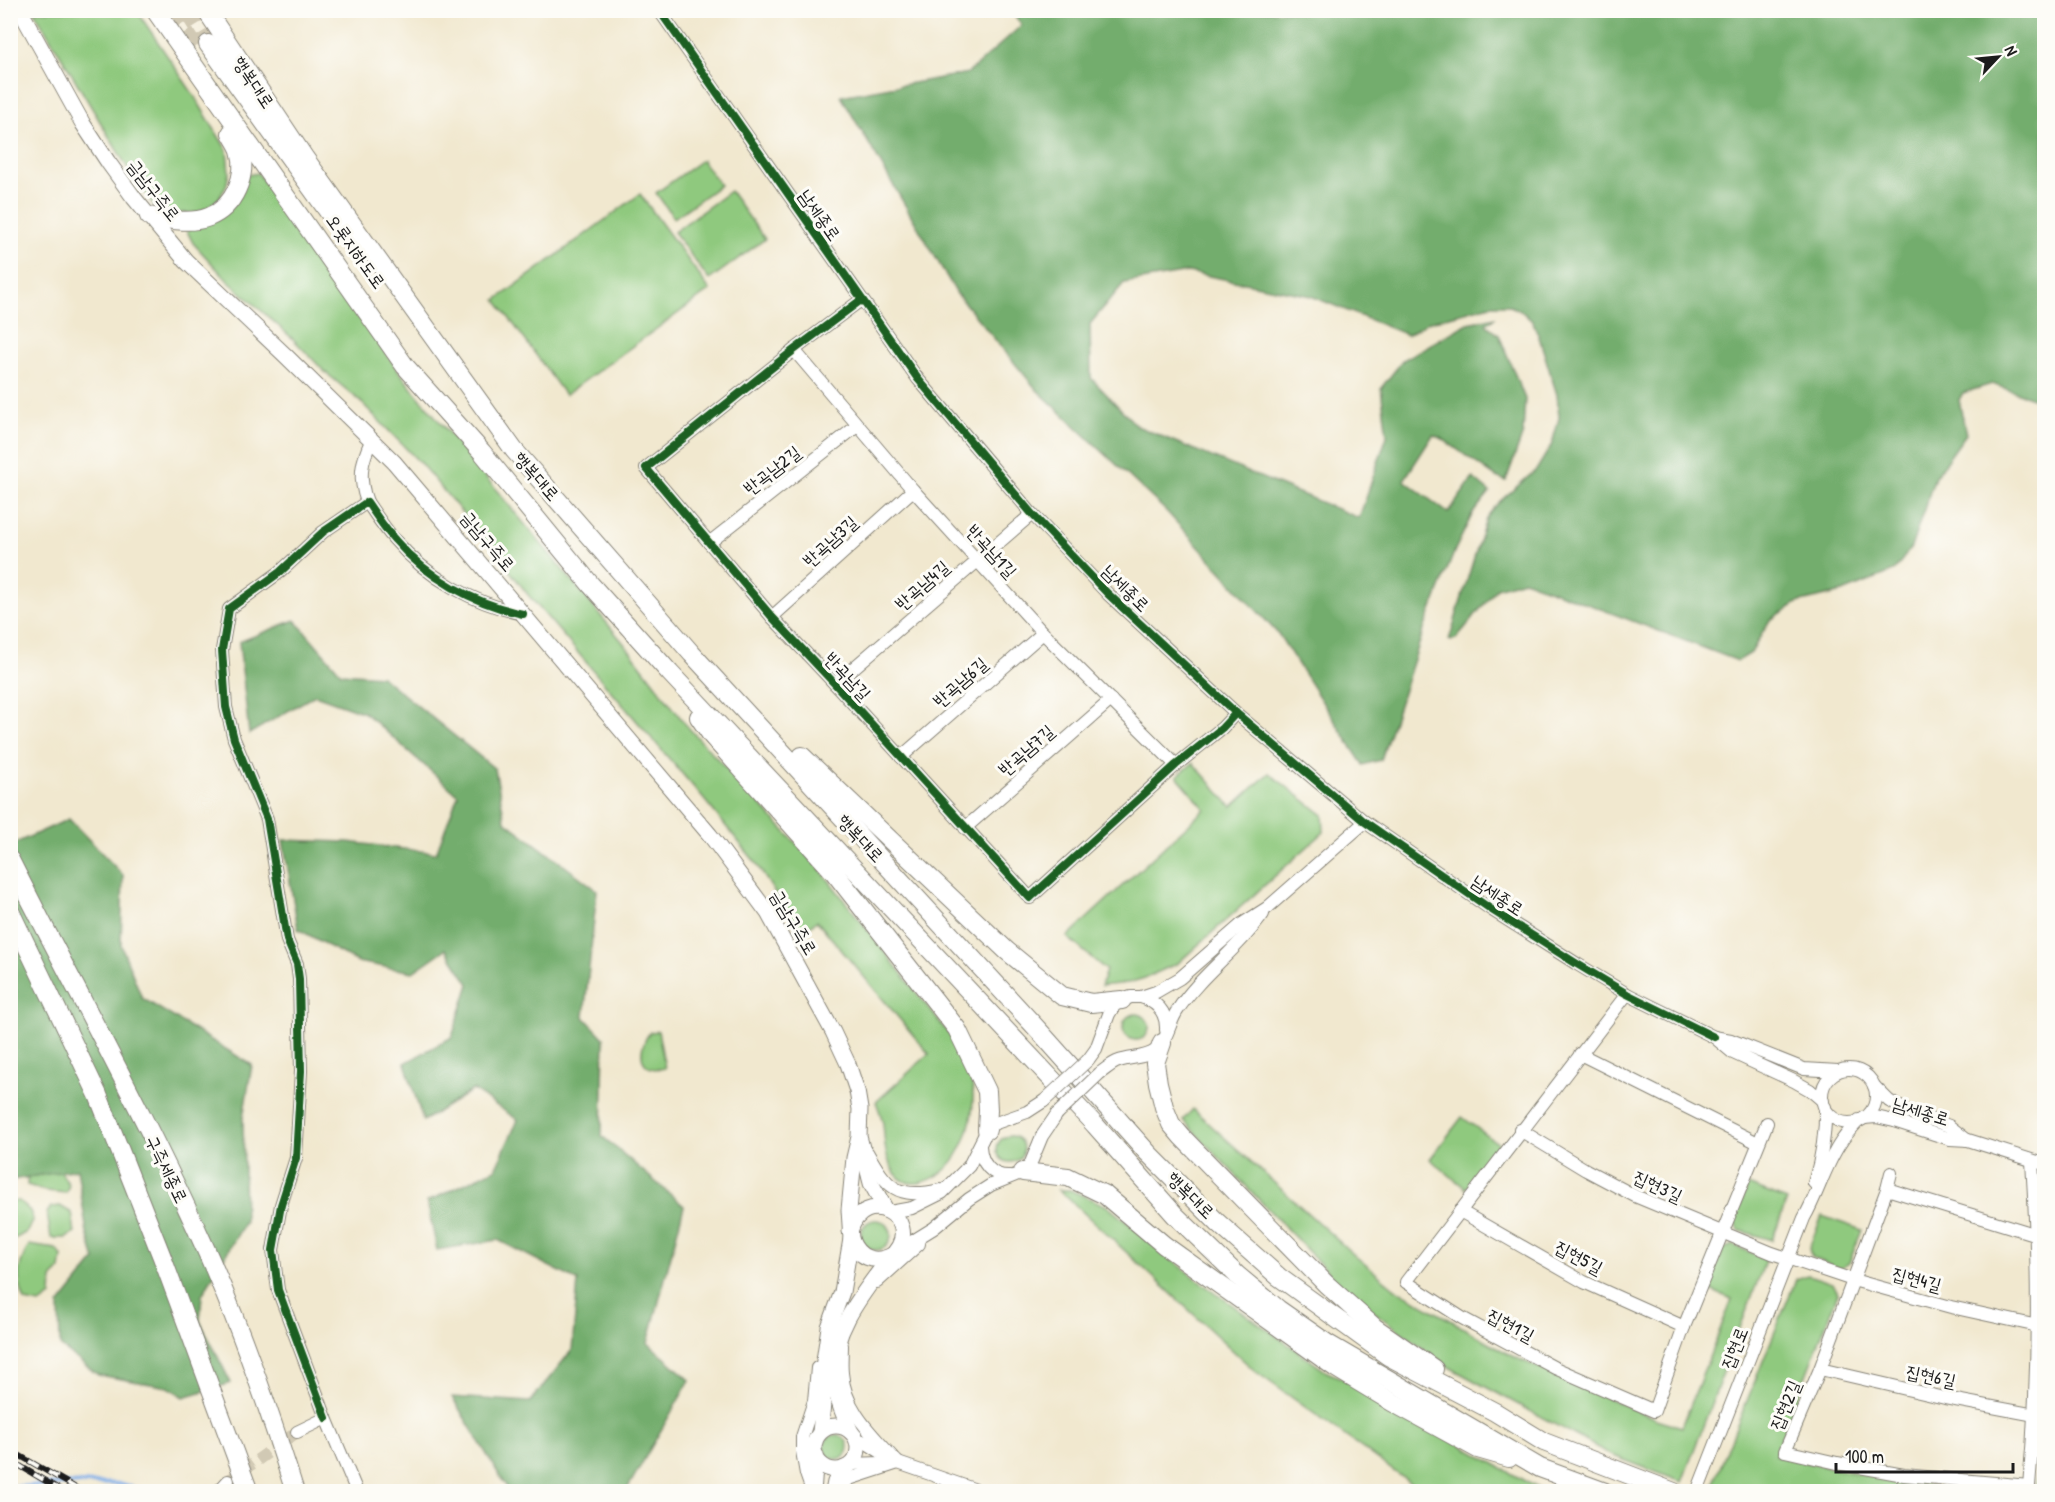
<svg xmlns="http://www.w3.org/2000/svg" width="2055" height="1502" font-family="'Patrick Hand','Poor Story',sans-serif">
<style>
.green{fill:#8fc97e;stroke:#56724d;stroke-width:1.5}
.forest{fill:#73ad6d;stroke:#486444;stroke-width:1.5}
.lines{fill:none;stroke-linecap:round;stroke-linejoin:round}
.stream{stroke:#7bace6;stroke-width:4}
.minor-tunnel{stroke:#d1c9b4;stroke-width:12;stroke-dasharray:12 6;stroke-linecap:butt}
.highway-tunnel{stroke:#d1c9b4;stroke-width:18;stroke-dasharray:18 9;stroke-linecap:butt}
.minor-casing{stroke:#868276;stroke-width:14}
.major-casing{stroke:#868276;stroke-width:17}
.highway-casing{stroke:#868276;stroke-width:20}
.minor{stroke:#fff;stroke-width:12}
.major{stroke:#fff;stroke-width:15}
.highway{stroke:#fff;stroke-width:18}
.rail-casing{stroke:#1c1c1c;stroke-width:6}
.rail{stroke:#fdfcf7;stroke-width:4;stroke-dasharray:11;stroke-linecap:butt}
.minor-bridge-casing{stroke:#868276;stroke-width:14;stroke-linecap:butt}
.minor-bridge{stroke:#fff;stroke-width:12}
.cycleway-casing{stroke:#fdfcf7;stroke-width:11}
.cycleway{stroke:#1b5e20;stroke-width:8}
.labels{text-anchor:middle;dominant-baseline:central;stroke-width:6;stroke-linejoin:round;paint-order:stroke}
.street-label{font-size:18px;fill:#1c1c1c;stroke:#fdfcf7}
</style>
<rect width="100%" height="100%" fill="#fdfcf7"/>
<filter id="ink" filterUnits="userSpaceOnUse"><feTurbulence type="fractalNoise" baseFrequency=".0167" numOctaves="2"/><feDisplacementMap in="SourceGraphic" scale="12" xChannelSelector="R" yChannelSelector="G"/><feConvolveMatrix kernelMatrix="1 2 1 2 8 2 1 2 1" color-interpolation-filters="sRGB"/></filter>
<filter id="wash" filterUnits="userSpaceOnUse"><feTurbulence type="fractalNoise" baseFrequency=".008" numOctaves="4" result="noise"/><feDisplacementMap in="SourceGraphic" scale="24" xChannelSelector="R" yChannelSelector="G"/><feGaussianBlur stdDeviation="1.35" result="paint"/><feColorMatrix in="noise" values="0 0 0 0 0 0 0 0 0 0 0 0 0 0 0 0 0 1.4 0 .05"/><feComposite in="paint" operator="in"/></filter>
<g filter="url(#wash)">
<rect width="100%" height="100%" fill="#f1e8cf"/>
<g class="green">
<polygon points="34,11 137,11 193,94 227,150 229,173 226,187 219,198 200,213 159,213 127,167"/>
<polygon points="702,160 720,185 674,218 656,193"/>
<path d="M258,173L342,294L410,386L631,652L686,725L820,869L959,1047C965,1059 971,1069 972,1082C977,1119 962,1171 923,1182C912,1185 902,1183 895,1173C884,1157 885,1143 883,1124C882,1117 879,1110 876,1102L929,1054L817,921L800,933L756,863L697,791L529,596L493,549L421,464L360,401L325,372L294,340L228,281L193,243L187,231L192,225L247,175Z"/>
<polygon points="730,191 765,239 709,280 674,232"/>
<polygon points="640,194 710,290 565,395 496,300"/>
<polygon points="1193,763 1232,807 1269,773 1323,815 1324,832 1178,963 1145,978 1128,983 1101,986 1106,970 1067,937 1205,809 1177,776"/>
<circle cx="1136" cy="1027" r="13"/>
<path d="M658,1031L665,1068C638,1074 637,1049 650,1032Z"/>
<polygon points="1193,1109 1354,1255 1394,1288 1512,1356 1656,1419 1682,1427 1732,1299 1708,1289 1723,1249 1733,1245 1766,1259 1682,1482 1611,1455 1449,1367 1348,1293 1183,1120"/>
<polygon points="1462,1117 1500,1145 1466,1189 1430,1159"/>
<circle cx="1010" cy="1149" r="13"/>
<polygon points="58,1167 69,1185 66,1193 46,1191 27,1185 28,1172"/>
<polygon points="1748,1185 1787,1200 1772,1240 1738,1230 1734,1222"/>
<polygon points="1059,1190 1070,1190 1107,1206 1196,1279 1327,1372 1346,1380 1539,1489 1547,1491 1429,1491 1409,1482 1255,1371"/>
<polygon points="11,1201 19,1201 30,1211 33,1219 27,1232 11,1241"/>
<polygon points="60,1206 72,1213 75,1233 66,1238 51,1238 47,1213 51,1207"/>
<polygon points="1822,1216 1862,1230 1849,1263 1840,1269 1811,1257 1809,1248"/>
<circle cx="876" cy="1235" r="15"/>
<path d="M29,1245L56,1249L62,1256L60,1269L52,1279L51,1296L40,1304L25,1301C16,1277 17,1267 29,1245Z"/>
<path d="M1808,1275L1833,1283L1838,1293L1775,1455C1847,1473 1919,1487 1992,1491L1711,1490L1796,1279Z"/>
<polygon points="2044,1370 2044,1491 2036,1491 2043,1416"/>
<circle cx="836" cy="1447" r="12"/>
</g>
<g class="forest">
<polygon points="1011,11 2044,11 2044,402 1992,384 1963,393 1959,400 1966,434 1935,477 1911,548 1894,571 1843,592 1797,603 1770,620 1751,653 1738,661 1524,580 1497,588 1456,639 1449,640 1486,518 1498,503 1537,469 1552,444 1559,418 1557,395 1539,337 1533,322 1520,310 1507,305 1491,305 1428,322 1407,335 1311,296 1188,272 1124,283 1090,324 1091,378 1137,426 1359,518 1387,436 1381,388 1403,360 1468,323 1496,317 1486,324 1499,335 1525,399 1523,433 1506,481 1496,477 1441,438 1433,435 1404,480 1448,513 1473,478 1490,492 1473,513 1455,550 1424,629 1381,760 1363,765 1279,635 1167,512 1037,390 957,294 841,96 968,73 1022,25"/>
<polygon points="295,620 341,673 381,676 495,769 505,821 597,890 584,1017 604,1038 602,1136 684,1206 648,1343 690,1380 626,1491 509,1491 452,1397 530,1402 572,1350 578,1281 498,1240 437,1250 427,1202 495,1169 518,1120 473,1090 423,1121 405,1063 452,1037 469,984 446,949 413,972 357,962 298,929 283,840 348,842 436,853 458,795 365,713 315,695 249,734 239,642"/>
<polygon points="69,819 123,875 121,945 142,998 252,1065 243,1118 245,1222 202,1295 200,1321 231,1383 184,1397 168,1387 98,1375 60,1346 59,1305 95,1260 87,1233 77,1169 11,1180 11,845"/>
</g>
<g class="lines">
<polyline class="stream" points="10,1487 84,1483 123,1484 143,1492"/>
</g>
</g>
<g filter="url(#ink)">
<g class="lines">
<polyline class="minor-tunnel" points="228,1481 297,1432"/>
<g class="highway-tunnel">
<polyline points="170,10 197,52"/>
<polyline points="187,10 208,44"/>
</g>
<defs>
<g id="minor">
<polyline points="659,10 918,379 1032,514 1108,594 1236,713 1365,822 1492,910 1577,964 1627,994 1714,1037"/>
<polyline points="861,300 794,350 646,468 772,617 835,684 1030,898 1176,765 1222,728 1236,713"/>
<polyline points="794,350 913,490 1043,633 1176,765"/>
<path d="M367,502C358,478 361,462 372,439"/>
<polyline points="709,543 857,426"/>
<polyline points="772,617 913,490"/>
<polyline points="835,684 1032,514"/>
<polyline points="901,757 1043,633"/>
<polyline points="965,828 1111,700"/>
<polyline points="1627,994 1406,1282 1462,1318 1555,1368 1654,1411 1684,1327 1767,1123"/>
<path d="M1141,997C1157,1002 1167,1012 1166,1030"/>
<polyline points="1580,1054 1758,1143"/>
<polyline points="1088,1060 1096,1049 1109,1014 1114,1006 1122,1000 1131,997 1141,997 1156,992 1180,978 1242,924 1267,908 1365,822"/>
<circle cx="1849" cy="1096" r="27"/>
<path d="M1100,1073C1106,1069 1112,1063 1119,1061C1131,1057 1145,1058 1155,1051C1167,1042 1169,1023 1177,1011C1201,974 1238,950 1263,914"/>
<polyline points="1874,1086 1889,1101 1908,1111 1949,1126 1967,1140"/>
<polyline points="1823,1101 1810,1090 1794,1081 1733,1053 1714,1037 1731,1040 1804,1069 1838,1071"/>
<polyline points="1864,1118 1876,1117 1894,1121 1950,1139 1968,1140 2044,1164"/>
<polyline points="1520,1130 1586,1170 1635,1196 1772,1253 1853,1280 1951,1307 2038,1326"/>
<path d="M980,1146C981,1163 991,1177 1010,1176"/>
<path d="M867,1152C887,1187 896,1200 940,1190"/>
<path d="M1891,1173L1887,1189L1820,1369L1785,1451L1837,1463L1904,1475L2029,1486C2039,1378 2039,1270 2032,1161"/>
<path d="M1814,1183C1822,1157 1826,1134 1825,1107"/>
<polyline points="1887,1189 2037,1235"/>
<polyline points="1460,1211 1584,1282 1684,1327"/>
<polyline points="890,1212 912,1208 942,1193 969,1166 987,1130 993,1124 1027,1112 1044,1101"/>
<polyline points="892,1254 934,1228 969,1199 991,1185 1023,1172 1030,1165 1042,1136 1057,1114"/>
<polyline points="877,1282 919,1244"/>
<path d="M842,1345C842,1354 841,1364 842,1373C845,1412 874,1436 898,1463"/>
<polyline points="1820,1369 1945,1398 2035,1415"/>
<path d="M326,1418L278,1290L273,1250L281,1205L296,1158L301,1071L299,979L297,964L287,940L267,819L234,739L226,707L222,650L229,609L280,572L323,532L367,502C376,515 385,529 395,540C427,578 475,604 523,614"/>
<polyline points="297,1432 326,1418 357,1492"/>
<polyline points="855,1438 865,1442 898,1463 982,1492"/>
<polyline points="850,1464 882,1463"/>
<polyline points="812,1491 806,1474 802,1451 802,1437 814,1401 817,1368"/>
<polyline points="218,1492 228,1481"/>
<polyline points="836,1492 849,1479 898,1463"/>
<path d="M1697,1492L1804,1218C1818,1194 1825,1165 1841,1142C1846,1134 1853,1127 1859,1120"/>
</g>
<g id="major">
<polyline points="20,10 83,124 108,162 134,198 186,261 286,356 394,462 710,835 768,913 833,1032 848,1064 857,1091 860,1109 859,1137 854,1158 849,1210 851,1239 842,1292 829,1327 822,1374 823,1404 820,1432"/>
<polyline points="860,1140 871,1183 886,1210"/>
<path d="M850,1231C864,1185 923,1218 895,1252"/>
<path d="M851,1239C858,1258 874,1264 892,1255"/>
<circle cx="836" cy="1448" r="22"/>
<path d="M851,1432C844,1416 837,1400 834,1383C827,1335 864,1291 892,1255"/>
<polyline points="813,1492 816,1455"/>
<polyline points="833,1492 835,1482 844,1468"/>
</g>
<g id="highway">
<polyline points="155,10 405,366 482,452 591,585 670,673 1095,1125 1175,1215 1237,1275 1278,1309 1328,1344 1540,1468 1605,1492"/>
<polyline points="206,10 304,157 514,450 692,654 1041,1033 1148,1153 1218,1223 1279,1277 1388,1356 1495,1412 1544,1442 1674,1492"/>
<polyline points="208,44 353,246"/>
<path d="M149,216C168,220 191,224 209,217C234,207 248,175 240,150C238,144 234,139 231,133"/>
<polyline points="699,717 712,736 834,872 957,1029 987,1091 988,1110 987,1130"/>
<polyline points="802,756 1007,951 1062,996 1091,1003 1122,1000"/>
<path d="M10,860C74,987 143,1111 202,1241C239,1322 268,1406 295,1492"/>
<polyline points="10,911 98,1095 162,1257 249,1492"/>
<polyline points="1162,1043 1155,1063 1158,1083 1164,1107 1171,1124 1182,1137 1326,1284 1374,1327 1434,1369"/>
<polyline points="1023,1172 1068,1177 1105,1195 1164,1245 1336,1368 1392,1402 1478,1449 1509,1458"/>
</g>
</defs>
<use href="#minor" class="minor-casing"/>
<use href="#major" class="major-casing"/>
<use href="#highway" class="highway-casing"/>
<use href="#minor" class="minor"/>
<use href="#major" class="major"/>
<use href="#highway" class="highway"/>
<defs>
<g id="rail">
<polyline points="10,1450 83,1492"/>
<polyline points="15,1463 64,1492"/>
</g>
</defs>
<use href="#rail" class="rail-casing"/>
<use href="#rail" class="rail"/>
<defs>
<g id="minor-bridge">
<polyline points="1044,1101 1088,1060"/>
<polyline points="1057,1114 1100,1073"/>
</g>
</defs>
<use href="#minor-bridge" class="minor-bridge-casing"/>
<use href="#minor-bridge" class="minor-bridge"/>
<defs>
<g id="cycleway">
<polyline points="659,10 918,379 1032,514 1108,594 1236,713 1365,822 1492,910 1577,964 1627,994 1714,1037"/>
<polyline points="861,300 794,350 646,468 772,617 835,684 1030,898 1176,765 1222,728 1236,713"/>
<path d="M326,1418L278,1290L273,1250L281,1205L296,1158L301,1071L299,979L297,964L287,940L267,819L234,739L226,707L222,650L229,609L280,572L323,532L367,502C376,515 385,529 395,540C427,578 475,604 523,614"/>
</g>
</defs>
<use href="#cycleway" class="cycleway-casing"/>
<use href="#cycleway" class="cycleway"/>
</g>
</g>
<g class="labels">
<g class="street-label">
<text transform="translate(254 82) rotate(56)">행복대로</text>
<text transform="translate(154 190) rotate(52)">금남구즉로</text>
<text transform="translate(820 215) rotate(55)">남세종로</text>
<text transform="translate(356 251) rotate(54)">오롯지하도로</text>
<text transform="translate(772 470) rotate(-38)">반곡남2길</text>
<text transform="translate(537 476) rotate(49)">행복대로</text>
<text transform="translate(488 541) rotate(50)">금남구즉로</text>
<text transform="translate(830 541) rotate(-42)">반곡남3길</text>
<text transform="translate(992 551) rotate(48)">반곡남1길</text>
<text transform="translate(922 585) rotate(-41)">반곡남4길</text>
<text transform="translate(1126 588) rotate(45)">남세종로</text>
<text transform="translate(848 676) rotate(47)">반곡남길</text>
<text transform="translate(960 682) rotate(-41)">반곡남6길</text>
<text transform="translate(1026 750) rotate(-41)">반곡남7길</text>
<text transform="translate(861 838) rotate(47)">행복대로</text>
<text transform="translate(1498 895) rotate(34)">남세종로</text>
<text transform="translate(794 922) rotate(59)">금남구즉로</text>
<text transform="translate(1921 1111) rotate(17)">남세종로</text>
<text transform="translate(167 1169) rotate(64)">구즉세종로</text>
<text transform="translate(1658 1186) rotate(25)">집현3길</text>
<text transform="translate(1191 1195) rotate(45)">행복대로</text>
<text transform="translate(1579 1257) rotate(28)">집현5길</text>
<text transform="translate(1917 1279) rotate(15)">집현4길</text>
<text transform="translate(1511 1325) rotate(28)">집현1길</text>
<text transform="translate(1734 1348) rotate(-68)">집현로</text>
<text transform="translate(1931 1376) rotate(12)">집현6길</text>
<text transform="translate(1785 1405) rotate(-67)">집현2길</text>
</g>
</g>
<rect width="2055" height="1502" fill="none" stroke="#fdfcf7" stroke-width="36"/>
<g transform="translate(1998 57) rotate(64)" stroke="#fdfcf7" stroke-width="4.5" paint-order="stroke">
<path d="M0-4.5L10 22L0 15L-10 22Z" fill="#1c1c1c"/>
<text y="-9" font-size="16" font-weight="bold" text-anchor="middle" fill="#1c1c1c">N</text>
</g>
<path d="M1836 1463v9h177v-9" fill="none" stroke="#1c1c1c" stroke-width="3"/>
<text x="1845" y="1463" font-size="18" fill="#1c1c1c" stroke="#fdfcf7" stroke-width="4.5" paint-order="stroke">100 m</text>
</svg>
